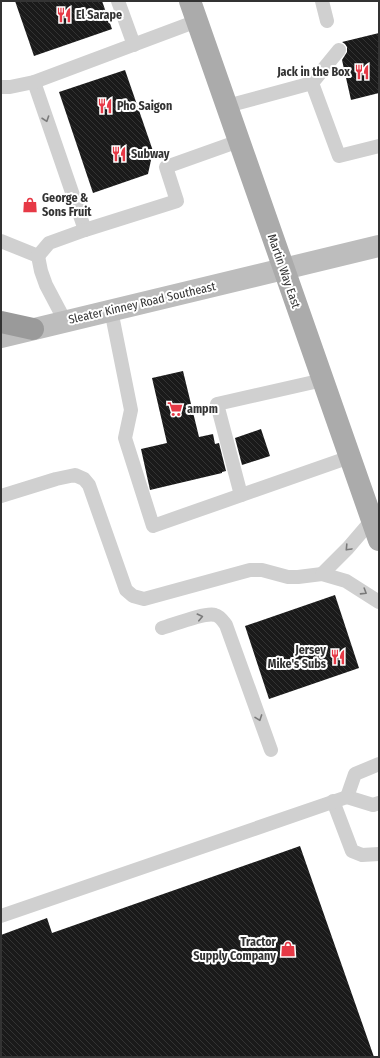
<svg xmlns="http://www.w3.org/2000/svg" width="380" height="1058" font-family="'Fira Sans Condensed',sans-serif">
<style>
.building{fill:url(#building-back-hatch)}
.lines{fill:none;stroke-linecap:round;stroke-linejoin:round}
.lane{stroke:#d0d0d0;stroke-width:14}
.secondary{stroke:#bdbdbd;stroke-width:22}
.primary{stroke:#ababab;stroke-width:22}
.highway{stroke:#9a9a9a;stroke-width:22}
.oneway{stroke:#7a7a7a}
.labels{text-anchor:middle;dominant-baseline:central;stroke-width:4;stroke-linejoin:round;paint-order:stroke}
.poi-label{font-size:12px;font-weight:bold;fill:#333;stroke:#fff;text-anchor:start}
.street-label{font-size:12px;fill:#333;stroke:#fff}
</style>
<defs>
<pattern id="building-back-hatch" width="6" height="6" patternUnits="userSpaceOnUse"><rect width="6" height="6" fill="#1a1a1a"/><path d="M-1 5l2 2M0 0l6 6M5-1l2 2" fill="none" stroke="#333"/></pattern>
</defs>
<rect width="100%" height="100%" fill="#fff"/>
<g class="building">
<polygon points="15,1 102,1 112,29 34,56"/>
<polygon points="379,33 379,93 351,100 342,60 347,52 347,47 345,44 342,42"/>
<polygon points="125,70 153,151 148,174 93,193 59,92"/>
<polygon points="183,371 199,437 213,434 215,444 219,443 226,471 222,472 222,473 150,490 141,449 167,443 152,378"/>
<polygon points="261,429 270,456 242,465 235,438"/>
<polygon points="335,595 359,668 269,699 245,626"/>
<polygon points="300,846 374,1057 1,1057 1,935 47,918 52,933"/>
</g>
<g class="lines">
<g class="lane">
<polyline points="118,1 134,45"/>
<polyline points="322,1 327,21"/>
<polyline points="34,82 85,230 177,201 166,167 239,141"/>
<polyline points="312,83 339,156 379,146"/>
<polyline points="1,87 10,87 34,82 197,21"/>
<polyline points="227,106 312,83 339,50"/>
<polyline points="1,241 38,256"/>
<polyline points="38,256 41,271 46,285 65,321"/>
<polyline points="38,256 49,243 85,230"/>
<polyline points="111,310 131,410 125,438 153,526 350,457"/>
<polyline points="241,495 217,404 323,380"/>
<polyline points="1,496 56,479 75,475 84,479 89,485 126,590 133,596 144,599 250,570 262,570 288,577 298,577 322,574 346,581 379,602"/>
<polyline points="322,574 348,548 372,520 377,518"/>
<path d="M162,628C173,625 205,612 215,615C220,616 223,621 226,625L271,750"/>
<polyline points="379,764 355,774 347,797 373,805 379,803"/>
<polyline points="333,801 352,851 362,855 379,854"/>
<polyline points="1,916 347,797"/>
</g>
<polyline class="secondary" points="1,337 379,246"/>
<polyline class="primary" points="190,1 379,540"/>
<polyline class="highway" points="1,322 33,329"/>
</g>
<defs><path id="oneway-chevron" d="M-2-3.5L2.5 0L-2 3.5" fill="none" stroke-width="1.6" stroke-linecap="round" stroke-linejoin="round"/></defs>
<g class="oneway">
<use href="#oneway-chevron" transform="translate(46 119) rotate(71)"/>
<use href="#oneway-chevron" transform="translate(348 548) rotate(133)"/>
<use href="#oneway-chevron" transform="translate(364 592) rotate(32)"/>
<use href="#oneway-chevron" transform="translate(200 617) rotate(-13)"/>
<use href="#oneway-chevron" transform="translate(259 718) rotate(70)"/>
</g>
<defs>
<symbol id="restaurant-bare" viewBox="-9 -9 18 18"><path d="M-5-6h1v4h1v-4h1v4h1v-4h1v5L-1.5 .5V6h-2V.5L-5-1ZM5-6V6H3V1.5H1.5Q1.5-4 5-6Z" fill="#e63946" stroke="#fff" stroke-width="2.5" paint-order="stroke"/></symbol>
<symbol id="shop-bare" viewBox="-9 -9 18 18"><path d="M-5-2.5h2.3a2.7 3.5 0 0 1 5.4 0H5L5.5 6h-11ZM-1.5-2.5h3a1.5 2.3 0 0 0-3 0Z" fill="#e63946" stroke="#fff" stroke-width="2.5" paint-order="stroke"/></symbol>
<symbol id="supermarket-bare" viewBox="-9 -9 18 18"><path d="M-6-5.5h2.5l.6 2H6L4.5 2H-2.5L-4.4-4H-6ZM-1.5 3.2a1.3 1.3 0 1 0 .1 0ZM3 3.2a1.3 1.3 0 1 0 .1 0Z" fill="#e63946" stroke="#fff" stroke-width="2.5" paint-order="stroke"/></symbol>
</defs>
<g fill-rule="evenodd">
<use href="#restaurant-bare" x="53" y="4" width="22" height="22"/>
<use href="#restaurant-bare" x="351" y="61" width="22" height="22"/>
<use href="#restaurant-bare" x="94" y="95" width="22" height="22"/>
<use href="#restaurant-bare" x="108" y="143" width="22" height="22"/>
<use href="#shop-bare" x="19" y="194" width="22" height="22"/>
<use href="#supermarket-bare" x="164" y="398" width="22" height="22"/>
<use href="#restaurant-bare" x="327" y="646" width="22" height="22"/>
<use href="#shop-bare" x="277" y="938" width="22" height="22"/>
</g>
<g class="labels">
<g class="poi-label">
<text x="76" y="15">El Sarape</text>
<text x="350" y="72" text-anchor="end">Jack in the Box</text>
<text x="117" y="106">Pho Saigon</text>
<text x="131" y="154">Subway</text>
<text x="42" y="198">George &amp;<tspan x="42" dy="14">Sons Fruit</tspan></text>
<text x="187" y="409">ampm</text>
<text x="326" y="650" text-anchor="end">Jersey<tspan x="326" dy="14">Mike's Subs</tspan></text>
<text x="276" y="942" text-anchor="end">Tractor<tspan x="276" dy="14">Supply Company</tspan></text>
</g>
<g class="street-label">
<text transform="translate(284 271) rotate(71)">Martin Way East</text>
<text transform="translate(142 303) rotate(-13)">Sleater Kinney Road Southeast</text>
</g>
</g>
<rect width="380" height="1058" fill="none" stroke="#333333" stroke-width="4"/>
</svg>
